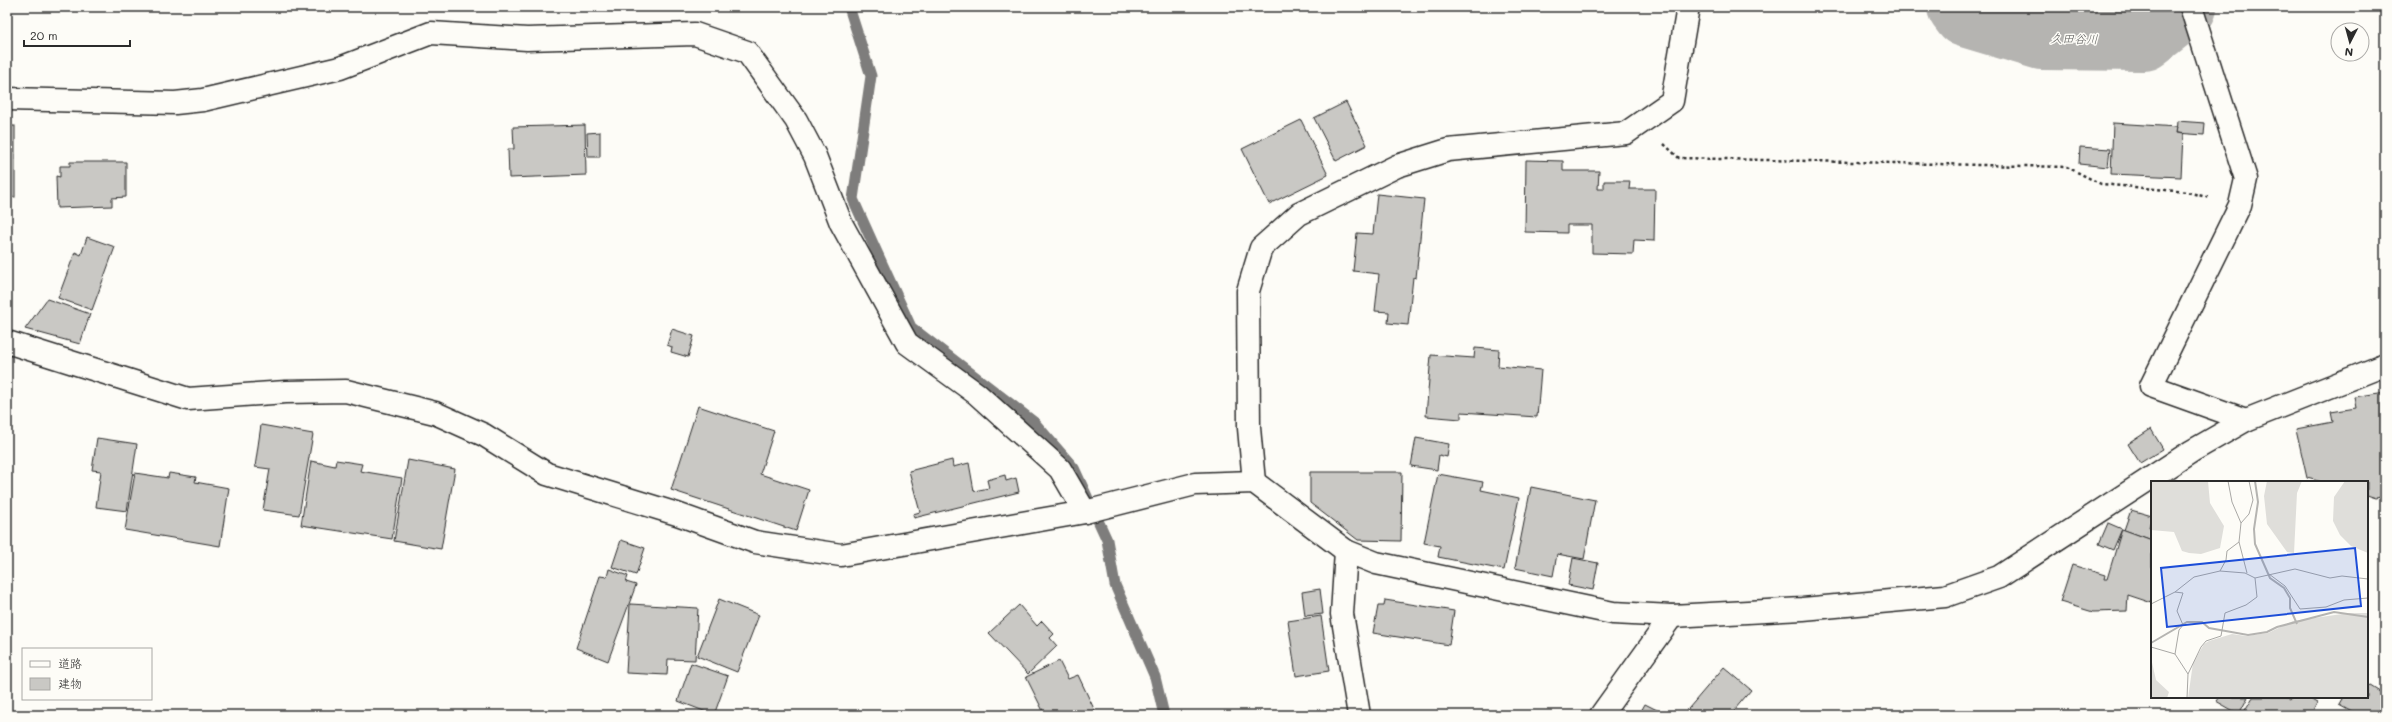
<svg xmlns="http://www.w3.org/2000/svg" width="2392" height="722" font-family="Mali,'Klee One',sans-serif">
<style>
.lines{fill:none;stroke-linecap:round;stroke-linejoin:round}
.stream{stroke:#7e7d7b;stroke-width:11}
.river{stroke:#b5b4b1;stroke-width:64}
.building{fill:#c9c8c4;stroke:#2b2b2b}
.minor-casing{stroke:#2b2b2b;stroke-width:25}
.path{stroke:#2b2b2b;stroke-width:2.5;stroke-dasharray:3 3;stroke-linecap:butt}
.minor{stroke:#fdfcf7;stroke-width:22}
.labels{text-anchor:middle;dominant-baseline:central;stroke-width:3;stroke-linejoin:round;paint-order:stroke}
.water-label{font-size:12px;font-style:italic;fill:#5b5b5a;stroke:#fdfcf7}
.inset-river{fill:none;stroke:#b5b4b1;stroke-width:2}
.inset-road{fill:none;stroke:#a9a8a5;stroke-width:1}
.view{fill:#1d4ed8;fill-opacity:0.15;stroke:#1d4ed8;stroke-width:2}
.inset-edge{fill:none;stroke:#2b2b2b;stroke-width:2}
</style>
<rect width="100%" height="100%" fill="#fdfcf7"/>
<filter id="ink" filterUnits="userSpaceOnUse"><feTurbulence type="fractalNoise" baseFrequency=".025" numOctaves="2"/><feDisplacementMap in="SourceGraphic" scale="8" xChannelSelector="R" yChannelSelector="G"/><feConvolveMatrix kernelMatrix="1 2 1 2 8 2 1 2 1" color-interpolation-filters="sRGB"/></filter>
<g filter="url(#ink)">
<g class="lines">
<polyline class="stream" points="849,7 871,76 853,199 875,248 911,327 1034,422 1074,468 1107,540 1115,585 1155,677 1164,715"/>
<polyline class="river" points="1959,7 1965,15 2042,38 2144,39 2185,7"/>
</g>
<g class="building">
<polygon points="1346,102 1367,145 1336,161 1314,118"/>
<polygon points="1301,120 1328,175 1269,204 1242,149"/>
<polygon points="2177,121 2205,123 2204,135 2176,133"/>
<polygon points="2113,123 2177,127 2176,133 2183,134 2181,177 2111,174"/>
<polygon points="585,125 586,175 509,178 508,149 514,149 513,127"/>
<rect x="7" y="126" width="8" height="71"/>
<polygon points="600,132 600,157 588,157 587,133"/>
<polygon points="2080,147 2110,149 2108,167 2079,164"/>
<polygon points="1526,160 1563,161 1563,171 1599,171 1598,189 1604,189 1604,181 1630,181 1629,189 1655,189 1654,241 1634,240 1633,254 1592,253 1592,225 1567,225 1567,233 1525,232"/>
<polygon points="70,162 126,162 126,197 112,198 112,206 57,208 56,176 60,177 60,166 70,166"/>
<polygon points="1377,194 1424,199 1416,278 1413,277 1408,325 1388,323 1389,312 1375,311 1379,274 1353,271 1357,233 1373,234"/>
<polygon points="87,237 115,247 92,310 58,298 75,252 81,255"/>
<polygon points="47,299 90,314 80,344 25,329"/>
<polygon points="672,329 694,336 688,357 671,352 672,347 667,345"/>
<polygon points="1475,348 1499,350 1498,366 1541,370 1537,417 1461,412 1461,419 1426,416 1431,355 1474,358"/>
<polygon points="2385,392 2385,496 2376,498 2367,495 2367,482 2322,482 2307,478 2296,429 2333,422 2331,412 2356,408 2354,397"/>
<polygon points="698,406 774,431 760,474 809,490 796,531 671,490"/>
<polygon points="261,425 313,434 299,515 263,510 270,469 255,467"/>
<polygon points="2151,429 2163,449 2140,463 2128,444"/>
<polygon points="97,438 137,444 127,511 96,507 101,471 92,470"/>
<polygon points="1416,438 1449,444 1447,457 1439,455 1437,470 1411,466"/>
<polygon points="336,460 362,464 360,471 402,478 392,539 301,525 311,461 335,466"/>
<polygon points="408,460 455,469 441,549 394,541"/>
<polygon points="952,460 953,467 969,463 974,491 989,488 987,480 1005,475 1006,481 1016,478 1019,492 914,518 913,514 920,512 909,471"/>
<polygon points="1310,472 1402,472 1401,541 1358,540 1310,503"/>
<polygon points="135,473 168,478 169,473 196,477 195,482 229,488 220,546 125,530"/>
<polygon points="1438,474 1483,482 1481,490 1519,498 1504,570 1438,557 1440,546 1424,543"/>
<polygon points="1531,487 1595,500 1584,559 1557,554 1553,576 1515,568"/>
<polygon points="2131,510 2152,516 2149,527 2152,528 2152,540 2124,530"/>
<polygon points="2108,523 2122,529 2113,550 2099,544"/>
<polygon points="2122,529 2152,540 2152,603 2128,595 2127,611 2093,612 2060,602 2072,565 2105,575 2104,579 2107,579"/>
<polygon points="621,540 645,548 636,575 612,567"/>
<polygon points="1573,558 1598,563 1593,590 1568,585"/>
<polygon points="609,569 628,576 626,582 636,585 608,661 576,648 600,576 607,577"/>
<polygon points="1320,589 1323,614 1305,616 1302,592"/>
<polygon points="719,599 759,615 737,672 697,656"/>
<polygon points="1385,600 1454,611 1449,645 1373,633 1378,606 1384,606"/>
<polygon points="630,604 698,608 695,660 668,659 667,675 626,673"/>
<polygon points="1019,605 1037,626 1042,621 1054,634 1050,638 1057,646 1028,674 989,633"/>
<polygon points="1321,616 1329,671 1296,676 1288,621"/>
<polygon points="1059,661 1068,679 1078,675 1095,711 1087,715 1045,715 1026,677"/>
<polygon points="691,663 728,676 714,715 678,701"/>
<polygon points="1724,667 1751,690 1730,715 1683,715"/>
<polygon points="2367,684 2383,694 2381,715 2359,715 2339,704 2343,697 2367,697"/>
<polygon points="2219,697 2248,697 2239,714 2216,701"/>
<polygon points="2253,697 2287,697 2290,699 2292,697 2306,697 2317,703 2313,711 2320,715 2242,715"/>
<polygon points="1645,704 1667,715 1639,715"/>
</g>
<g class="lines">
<defs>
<g id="minor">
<polyline points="2191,7 2246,179 2240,205 2151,386 2246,420"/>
<polyline points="7,99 175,103 203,100 340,68 431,33 527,39 695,34 747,52 796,120 815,156 841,223 907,343 977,394 1060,469 1085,512"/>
<polyline points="7,342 188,399 286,392 346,391 435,413 484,435 547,474 677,514 755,542 841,555 1085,512 1195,484 1254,482 1346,551 1376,563 1613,613 1672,616 1803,609 1945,596 1999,577 2192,451 2246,420 2385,365"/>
<polyline points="1254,482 1249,428 1248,291 1261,248 1299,214 1397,166 1448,150 1626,133 1672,101 1688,7"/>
<polyline points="1346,551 1342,614 1359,715"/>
<polyline points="1601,715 1672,616"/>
</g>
</defs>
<use href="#minor" class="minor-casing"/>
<polyline class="path" points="1664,144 1679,158 2067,167 2101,184 2187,192 2210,198"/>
<use href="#minor" class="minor"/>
</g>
</g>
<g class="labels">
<g class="water-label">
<text transform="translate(2074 38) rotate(1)">久田谷川</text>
</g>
</g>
<g transform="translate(2151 481)">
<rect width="217" height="217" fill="#fdfcf7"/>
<path d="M0,0H57L59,22L73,45L69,67L50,73L38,72L31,70L23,51L0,49ZM116,0H151L146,12L143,72L136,71L116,43L113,15ZM194,0H217V72L200,65L189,54L182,40L183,16ZM198,132H217V217H37L42,182L53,163L58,160L81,153L95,155L117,152L142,140ZM0,177L5,199L18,211L16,217H0Z" fill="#dfdeda"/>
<path class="inset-river" d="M104,0L107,21L103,48L104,63L119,97L133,107L139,117V127L146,143M0,162L36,141H51L58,147L97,154L116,151L126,146L183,131L217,136"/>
<path class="inset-road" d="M77,0L81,21L90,42L88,61L96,92M90,42L98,33L102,19L98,0M69,90L75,79L76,70L88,61M118,93L134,105L149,128L175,126L193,119L217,117M0,123L24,111L43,96L69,90L94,92L104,97L144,88L179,97L191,95L217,98M0,166L24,173L37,193M24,173L28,149L32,144L26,130L32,112L24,111M36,217L37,193L50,166L55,160L70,155L74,132L95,124L106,116L104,97"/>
<path class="view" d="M204,67L210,125L16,146L10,87Z"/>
<rect width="217" height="217" class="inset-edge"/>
</g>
<rect width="2392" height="722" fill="none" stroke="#fdfcf7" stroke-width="24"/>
<rect x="12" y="12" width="2368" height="698" fill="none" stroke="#2b2b2b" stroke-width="1.5" filter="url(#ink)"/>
<rect x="22" y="648" width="130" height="52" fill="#fdfcf7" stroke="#a9a8a5"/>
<rect x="30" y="661" width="20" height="6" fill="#fdfcf7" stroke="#a9a8a5"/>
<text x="58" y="668" font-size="12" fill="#2b2b2b">道路</text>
<rect x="30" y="678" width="20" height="12" fill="#c9c8c4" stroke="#a9a8a5"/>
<text x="58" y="688" font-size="12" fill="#2b2b2b">建物</text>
<g transform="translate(2350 42) rotate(186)"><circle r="19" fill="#fdfcf7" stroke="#a9a8a5"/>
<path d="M0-3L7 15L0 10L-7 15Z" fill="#2b2b2b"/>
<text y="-6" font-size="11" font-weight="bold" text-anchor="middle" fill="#2b2b2b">N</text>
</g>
<path d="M24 40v6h106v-6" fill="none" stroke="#2b2b2b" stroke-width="2"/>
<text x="30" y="40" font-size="12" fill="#2b2b2b" stroke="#fdfcf7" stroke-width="3" paint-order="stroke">20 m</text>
</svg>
